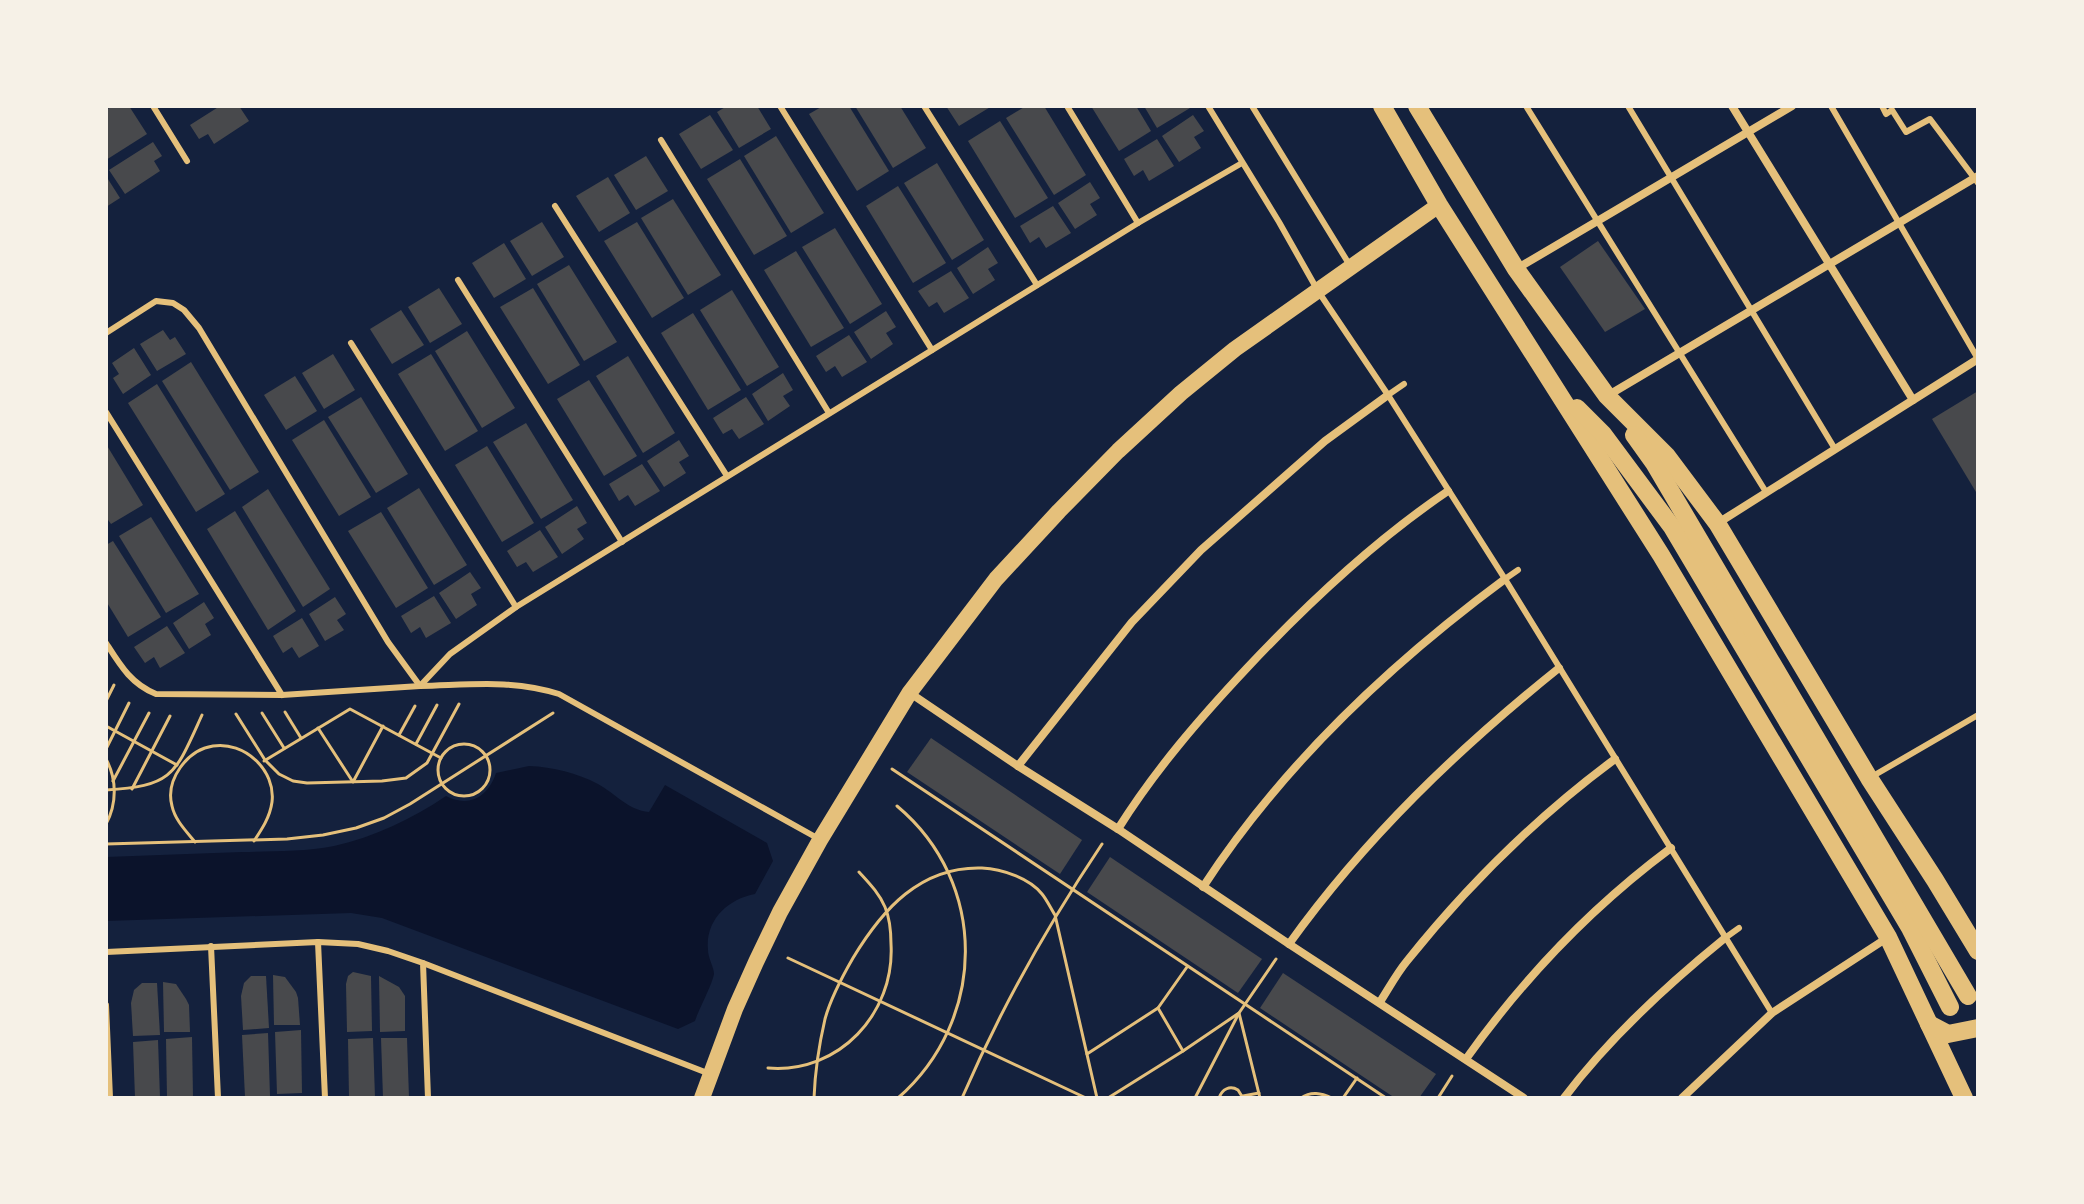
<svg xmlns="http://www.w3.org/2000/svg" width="2084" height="1204" font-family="Overpass,sans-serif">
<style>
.water{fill:#0b132b}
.building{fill:#48494c}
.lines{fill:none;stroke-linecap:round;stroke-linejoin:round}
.path{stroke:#e5c07b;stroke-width:3}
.service{stroke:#e5c07b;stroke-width:6}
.minor{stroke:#e5c07b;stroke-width:8}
.secondary{stroke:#e5c07b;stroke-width:16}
.primary{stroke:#e5c07b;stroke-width:18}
</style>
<rect width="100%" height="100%" fill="#14213d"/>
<path class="water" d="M529,766C553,767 577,773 598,784C616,794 628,810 649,812L665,785L767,843L773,861L755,894C728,899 705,920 708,950C708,958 714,967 714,974C712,985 699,1009 695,1021L678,1029L382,918L351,913L106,921V857C151,855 196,854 242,852C272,851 304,852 334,846C374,837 412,819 446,796C469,808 488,797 496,773Z"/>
<g class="building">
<polygon points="112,106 129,106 147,134 106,160 106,110"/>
<polygon points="220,106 239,106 249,121 214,144 208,134 199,139 190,125"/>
<polygon points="727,106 757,106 771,129 739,148 717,112"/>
<polygon points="823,106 849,106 889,171 857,191 809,114"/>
<polygon points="855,106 900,106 926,148 893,168"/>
<polygon points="946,106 992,106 959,126"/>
<polygon points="1026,106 1044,106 1086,175 1054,195 1006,118"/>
<polygon points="1091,106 1136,106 1151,131 1119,151"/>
<polygon points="1144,106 1188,106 1190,108 1157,128"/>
<polygon points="710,115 733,150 701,169 679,134"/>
<polygon points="1193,115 1204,131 1194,137 1201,148 1179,162 1162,136"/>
<polygon points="1000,121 1048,198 1015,218 968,141"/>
<polygon points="776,136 824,213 791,233 744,156"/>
<polygon points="1157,139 1174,166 1149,181 1143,170 1134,176 1124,159"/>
<polygon points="153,142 162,156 154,161 160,171 125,194 109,170"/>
<polygon points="646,156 668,191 636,210 614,175"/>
<polygon points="740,159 787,236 754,255 707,179"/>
<polygon points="937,163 984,240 952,260 904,183"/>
<polygon points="106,176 120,198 106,207"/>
<polygon points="608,177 630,213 599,232 576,196"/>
<polygon points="1090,182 1100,198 1090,204 1097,215 1075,229 1058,203"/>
<polygon points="898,186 946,263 913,283 866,206"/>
<polygon points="673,199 721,275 688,295 641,218"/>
<polygon points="1053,206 1071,233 1046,248 1039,237 1030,243 1020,226"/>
<polygon points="542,222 564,257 532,276 510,241"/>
<polygon points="637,222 684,298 652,318 604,241"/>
<polygon points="835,228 882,304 850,324 802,247"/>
<polygon points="1598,241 1645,309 1605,332 1560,267"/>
<polygon points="504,243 526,279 494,298 472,263"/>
<polygon points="988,247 998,263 988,269 995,280 973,294 957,268"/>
<polygon points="796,251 844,328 811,347 764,270"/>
<polygon points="569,265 617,342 584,361 537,284"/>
<polygon points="951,271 969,298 944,313 937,302 929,307 918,291"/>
<polygon points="439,288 462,324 430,343 408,307"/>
<polygon points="533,288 580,365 548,384 500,307"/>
<polygon points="732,290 779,367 747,386 700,310"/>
<polygon points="401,310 424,345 392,364 370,329"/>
<polygon points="886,311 896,327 886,333 893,344 871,359 854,332"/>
<polygon points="693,313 741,390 708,410 661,333"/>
<polygon points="163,330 170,340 175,337 186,354 157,371 140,344"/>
<polygon points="467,331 515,408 482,428 435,351"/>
<polygon points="849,335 867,362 842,377 835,366 826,372 816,356"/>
<polygon points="134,348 151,375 123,394 113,378 119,374 112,363"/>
<polygon points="333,354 355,390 324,409 302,373"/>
<polygon points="431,354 478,431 445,451 398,374"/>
<polygon points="628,356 675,433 643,453 596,376"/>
<polygon points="191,362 259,472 230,490 162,381"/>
<polygon points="783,373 793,390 783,396 790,406 768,421 752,394"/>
<polygon points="295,376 317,411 286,430 264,395"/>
<polygon points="589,380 637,456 604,476 557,399"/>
<polygon points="157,384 225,494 196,512 128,403"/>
<polygon points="1978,391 1978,491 1976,492 1932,419"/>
<polygon points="361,397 408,474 376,493 328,417"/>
<polygon points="746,397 764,424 739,439 732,429 723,434 713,418"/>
<polygon points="324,420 371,497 339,516 292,440"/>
<polygon points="526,423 573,500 541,519 493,442"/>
<polygon points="679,440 689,456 679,462 686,473 664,487 647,461"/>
<polygon points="106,444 143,505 111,524 106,517"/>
<polygon points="487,446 534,523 502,542 455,465"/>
<polygon points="642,464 660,491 635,506 628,495 619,501 609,484"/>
<polygon points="419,488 467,565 434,585 387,508"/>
<polygon points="268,489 330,589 303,607 242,507"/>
<polygon points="577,506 587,523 577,529 584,539 562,554 545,527"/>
<polygon points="235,511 296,611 268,630 207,529"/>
<polygon points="381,512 428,588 396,608 348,531"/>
<polygon points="151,517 199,594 166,613 119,536"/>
<polygon points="540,530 558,557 533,572 526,562 517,567 507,551"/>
<polygon points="113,541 161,617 128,637 106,601 106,545"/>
<polygon points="470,572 481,588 471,594 477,605 456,619 439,593"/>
<polygon points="434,596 451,623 426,638 420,627 411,633 401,616"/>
<polygon points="335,597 346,614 337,620 344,630 325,641 309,614"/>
<polygon points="204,602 214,618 205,624 211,635 189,649 173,623"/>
<polygon points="302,618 319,646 299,658 292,647 283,653 273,636"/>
<polygon points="167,626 185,653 160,668 154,657 145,663 134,647"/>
<polygon points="931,738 1082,840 1060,874 907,772"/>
<polygon points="1110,857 1262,959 1238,993 1087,892"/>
<polygon points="353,972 371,976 372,1031 347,1032 346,984 348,976"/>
<polygon points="1283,973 1436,1074 1419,1098 1395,1098 1260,1008"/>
<polygon points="273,975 285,977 296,992 298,998 300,1025 274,1025"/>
<polygon points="251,976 266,976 269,1028 243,1030 241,996 244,983"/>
<polygon points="379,976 399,987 405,996 405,1031 380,1032"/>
<polygon points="163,982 176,984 186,999 189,1005 190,1032 164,1032"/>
<polygon points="142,983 157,983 160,1035 133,1036 131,1003 134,990"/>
<polygon points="301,1030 302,1093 277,1094 275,1032"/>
<polygon points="268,1033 270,1096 245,1097 242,1035"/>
<polygon points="192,1037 193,1098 167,1098 166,1039"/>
<polygon points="373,1038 375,1098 349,1098 348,1039"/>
<polygon points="381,1038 407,1038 409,1098 383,1098"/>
<polygon points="158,1040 160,1098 135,1098 133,1042"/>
</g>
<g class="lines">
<g class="path">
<polyline points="106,701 114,685"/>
<polyline points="285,712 301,738"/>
<polyline points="262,713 284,748"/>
<polyline points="236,714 265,760 279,774 293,781 307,783 382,781 406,778 427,763 459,704"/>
<polyline points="106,726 177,765"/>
<polyline points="318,728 353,782 383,726"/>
<polyline points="399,735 415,706"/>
<polyline points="416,744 437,705"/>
<circle cx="464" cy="770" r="26"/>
<polyline points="106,749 129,703"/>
<path d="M106,759C117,779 117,804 106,824"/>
<polyline points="264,761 350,709 441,758"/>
<polyline points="892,769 1386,1098"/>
<polyline points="113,781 149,713"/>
<polyline points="132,789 170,716"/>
<path d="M106,790C174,786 175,774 202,715"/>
<path d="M897,806C989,883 987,1020 898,1098"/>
<path d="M195,842C186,831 175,820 172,806C165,780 187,750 213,746C244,741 276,770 272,802C270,817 262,829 254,841"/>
<polyline points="106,844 287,839 323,835 356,828 384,818 410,804 553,713"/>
<polyline points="788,958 1086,1098"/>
<polyline points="1183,1051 1158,1008 1187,967"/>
<polyline points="1087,1054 1158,1008"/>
<path d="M768,1068C839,1074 895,1013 891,944C891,931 890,919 885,907C879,893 869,883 859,872"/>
<polyline points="1243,1096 1259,1093"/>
<path d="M814,1098C815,1072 819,1045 825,1019C831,997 842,977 853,958C882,910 920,866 982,868C1002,869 1029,878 1042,894C1047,900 1051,909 1055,915L1097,1098"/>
<path d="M962,1098C1001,1008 1047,926 1102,844"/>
<polyline points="1108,1098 1183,1051 1239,1013 1260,1098"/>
<polyline points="1195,1098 1239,1013 1276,959"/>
<path d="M1219,1098C1222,1089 1230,1085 1238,1090L1243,1098"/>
<path d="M1301,1098C1311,1091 1321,1093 1332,1098"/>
<polyline points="1343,1098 1357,1078"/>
<polyline points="1438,1098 1452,1076"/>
</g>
<g class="service">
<polyline points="153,106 187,161"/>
<polyline points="780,106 932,350"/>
<polyline points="924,106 1037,285"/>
<polyline points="1067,106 1138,223"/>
<polyline points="1208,106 1279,222 1318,291 1388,395 1505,579 1772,1013"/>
<polyline points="1252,106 1349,264"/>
<polyline points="1526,106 1766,492"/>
<polyline points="1628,106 1835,449"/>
<polyline points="1831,106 1978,359"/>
<polyline points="1882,106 1886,114 1892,110 1906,132 1930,119 1978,183"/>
<polyline points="661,140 829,413"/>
<polyline points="555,206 727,476"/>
<polyline points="458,280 622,542"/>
<path d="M106,333L156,301L173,303L184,310L199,328L388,642L420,686C469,685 512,679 559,694L819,839"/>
<polyline points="351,343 516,607"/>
<polyline points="1388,395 1404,384"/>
<polyline points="106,412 282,695"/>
<polyline points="1505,579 1518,570"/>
<path d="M106,643C120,665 131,684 156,694L282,695L420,686L450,654L516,607L1138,223L1242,163"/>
<polyline points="1873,776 1978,715"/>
<polyline points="1725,938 1739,928"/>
<polyline points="318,942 325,1098"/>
<polyline points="211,946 218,1098"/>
<polyline points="106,952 318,942 358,944 388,951 423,963 428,1098"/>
<polyline points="423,963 710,1074"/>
<polyline points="106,1005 110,1098"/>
</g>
<g class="minor">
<polyline points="1732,106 1913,400"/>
<polyline points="1518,268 1792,106"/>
<polyline points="1607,396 1978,176"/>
<polyline points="1718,523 1978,359"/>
<polyline points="910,693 1018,766 1118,829 1289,944 1524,1098"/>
<polyline points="1018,766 1132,622 1201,550 1325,441 1388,395"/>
<path d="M1118,829C1155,770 1200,718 1247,668C1308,603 1374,541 1448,491"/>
<path d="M1203,887C1281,767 1390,664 1505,579"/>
<path d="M1289,944C1365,838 1458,749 1559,668"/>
<path d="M1380,1002C1389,988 1397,973 1407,961C1467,886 1538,816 1615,759"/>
<path d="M1466,1059C1523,979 1593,906 1671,848"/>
<path d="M1564,1098C1609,1038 1667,985 1725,938"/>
<polyline points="1682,1098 1772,1013 1887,938"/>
</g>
<polyline class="secondary" points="702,1098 735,1009 756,962 780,912 820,840 910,692 996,579 1059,511 1118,451 1181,393 1235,349 1439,205"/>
<g class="primary">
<polyline points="1382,106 1439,205 1661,555 1888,937 1964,1098"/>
<polyline points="1417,106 1516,269 1607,396 1666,455 1717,523 1869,778 1935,880 1978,951"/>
<polyline points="1577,408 1603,434 1672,527 1910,928 1950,1007"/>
<polyline points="1634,435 1654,463 1968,996"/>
<polyline points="1929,1024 1948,1034 1978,1028"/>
</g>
</g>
<rect width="2084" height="1204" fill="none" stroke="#f6f1e7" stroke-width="216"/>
</svg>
